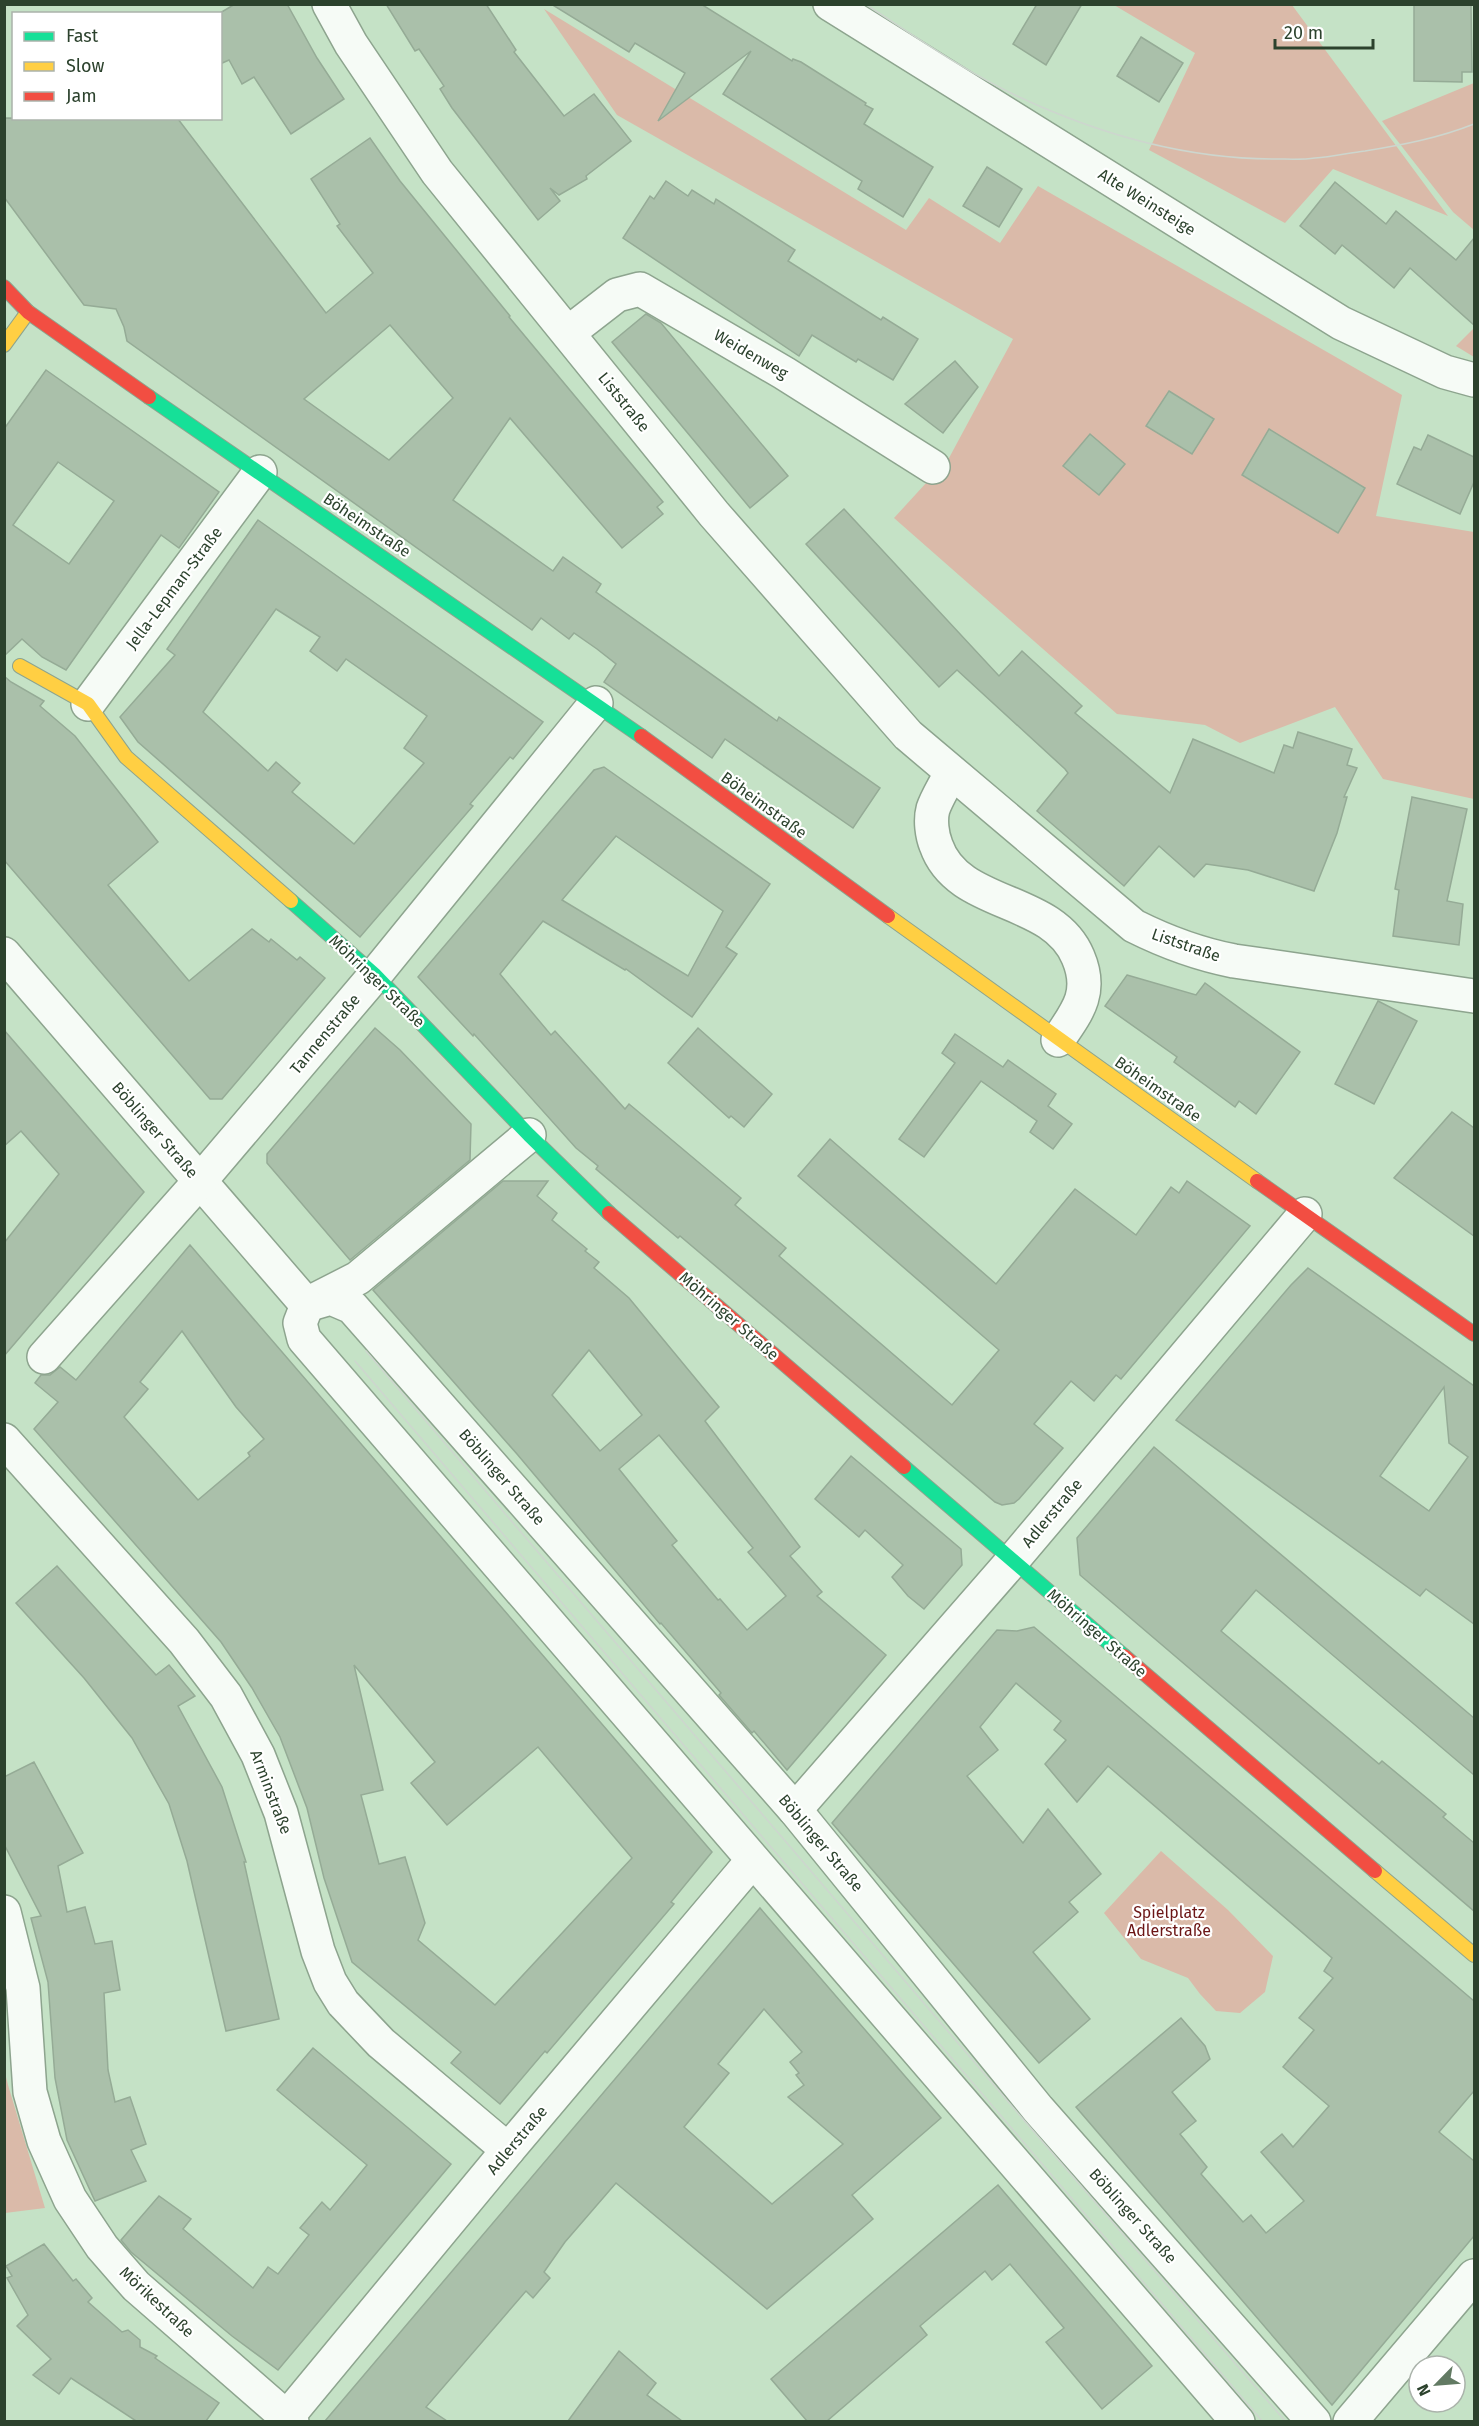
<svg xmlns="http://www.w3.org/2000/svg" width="1479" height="2426" font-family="'Fira Sans',sans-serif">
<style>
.green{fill:#dabaa9}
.building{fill:#aac0aa;stroke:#95ab96;stroke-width:1.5;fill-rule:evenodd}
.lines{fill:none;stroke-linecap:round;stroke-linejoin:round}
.street-casing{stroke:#8da48e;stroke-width:36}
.fast-casing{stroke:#8da48e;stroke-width:16}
.slow-casing{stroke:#8da48e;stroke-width:16}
.jam-casing{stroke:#8da48e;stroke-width:16}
.street{stroke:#f6fbf6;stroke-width:33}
.fast{stroke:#16e098;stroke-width:14}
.slow{stroke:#ffcf43;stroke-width:14}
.jam{stroke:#f24e42;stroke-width:14}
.tram{stroke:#cdd6ce;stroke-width:1.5}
.labels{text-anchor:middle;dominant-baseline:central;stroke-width:4.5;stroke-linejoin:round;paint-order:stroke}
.street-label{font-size:16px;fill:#2c422d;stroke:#fff}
.park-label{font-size:16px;fill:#6b1515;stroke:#fff}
</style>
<rect width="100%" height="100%" fill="#c5e2c6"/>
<g class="green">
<polygon points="1114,5 1292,5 1448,216 1333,169 1285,223 1149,150 1195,53"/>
<polygon points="544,9 906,230 929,198 1000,243 1038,186 1402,395 1376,516 1474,532 1474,799 1383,779 1335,707 1240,743 1205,725 1117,714 894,518 949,458 1013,339 617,115"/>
<polygon points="1474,83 1474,230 1453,212 1382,121"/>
<polygon points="1474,328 1474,357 1456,346"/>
<polygon points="1161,1851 1228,1910 1273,1956 1265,1992 1240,2013 1216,2011 1200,1994 1188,1978 1141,1959 1104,1913"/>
<polygon points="4,2069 8,2085 45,2208 5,2213"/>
</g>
<g class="building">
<polygon points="235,4 287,4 317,58 344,99 291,134 254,77 242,84 229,60 220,64 220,13"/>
<polygon points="386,4 486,4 516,50 514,52 564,116 594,94 631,141 586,176 587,179 559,195 550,188 560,201 538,220 452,108 440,89 444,86 419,49 415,51"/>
<polygon points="551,4 701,4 792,61 793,59 801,62 866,103 865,105 873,109 864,124 933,167 903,217 858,189 862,181 723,94 751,51 658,121 685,73 635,43 629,52"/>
<polygon points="1037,4 1082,4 1046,65 1013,44"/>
<polygon points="1414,4 1471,4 1472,72 1462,72 1462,82 1414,81"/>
<polygon points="1141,37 1183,63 1159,102 1117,76"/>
<path d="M4,118L178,119L326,313L373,273L337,226L340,224L311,179L370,138L400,181L510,316L509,317L663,502L657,507L663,514L622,548L510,418L453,500L553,571L563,557L601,584L596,592L777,721L779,717L880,788L853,828L725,739L712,758L604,682L616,664L597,649L574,633L569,639L541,618L532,630L127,341L124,327L116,309L84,305L4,197ZM390,325L453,398L389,460L304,399Z"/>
<polygon points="987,167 1022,189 999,227 963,206"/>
<polygon points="666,181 688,196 692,190 714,204 716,199 795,250 788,261 881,320 883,317 918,339 893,380 858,359 856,362 812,335 799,356 623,238 650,196 654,199"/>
<polygon points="1335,182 1386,224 1396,211 1456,260 1474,238 1474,325 1410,268 1394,288 1342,245 1335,254 1300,226"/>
<polygon points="646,314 661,323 788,476 750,508 612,342"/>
<polygon points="955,361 978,387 943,433 905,404"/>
<path d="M46,370L219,492L179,548L161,535L66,670L42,657L22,639L4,656V429ZM58,462L114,501L69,564L13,525Z"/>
<polygon points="1169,391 1214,419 1192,454 1146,426"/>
<polygon points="1269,429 1365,488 1338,533 1242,475"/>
<polygon points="1090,434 1125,464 1099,495 1063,466"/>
<polygon points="1428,435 1474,457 1474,482 1460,514 1397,484 1414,447 1421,450"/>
<polygon points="844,509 999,676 1022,651 1082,706 1075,713 1170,793 1193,739 1274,773 1284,745 1293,748 1298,732 1352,749 1347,765 1357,768 1344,797 1347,797 1337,833 1314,891 1248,870 1206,864 1194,877 1159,846 1124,886 1037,811 1068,773 1065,769 957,670 939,687 806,544"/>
<path d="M258,520L543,722L513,759L510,757L470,804L473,806L360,937L138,742L120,717L175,655L167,649ZM276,609L320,637L310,651L337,671L346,659L427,716L404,748L424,763L354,844L292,792L300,783L276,762L268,771L203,712Z"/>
<polygon points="4,676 11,682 44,701 40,706 75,736 158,842 108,885 189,981 252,929 269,942 271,939 297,960 300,957 325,978 222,1099 210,1099 4,860"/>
<path d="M604,767L770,884L726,947L737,954L692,1017L626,969L625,970L543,921L500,974L551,1035L555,1031L625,1109L629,1104L741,1198L735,1205L786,1248L779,1256L952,1405L999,1350L798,1176L830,1139L996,1284L1075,1189L1136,1235L1171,1187L1179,1193L1187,1181L1250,1226L1121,1379L1116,1375L1094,1401L1071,1381L1034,1424L1063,1448L1019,1499L1014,1503L1002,1505L995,1502L680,1236L678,1238L596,1169L598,1166L576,1148L474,1034L473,1036L418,977L594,770ZM616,836L723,911L688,976L562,900Z"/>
<polygon points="1412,797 1467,809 1447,901 1463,904 1459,945 1393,936 1399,890 1395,889"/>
<polygon points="1127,975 1196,995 1205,983 1300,1052 1256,1114 1239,1101 1235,1107 1174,1062 1177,1057 1105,1006"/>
<polygon points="1378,1001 1417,1021 1374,1104 1335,1084"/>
<polygon points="375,1028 400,1050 471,1124 470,1160 350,1260 267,1163 267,1154"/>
<polygon points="698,1028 772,1094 744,1127 731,1116 729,1118 668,1063"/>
<polygon points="4,1030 144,1192 4,1356 4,1243 59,1174 21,1131 4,1146"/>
<polygon points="955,1034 1003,1067 1008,1060 1056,1094 1048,1106 1072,1124 1053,1149 1030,1132 1037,1121 981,1081 924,1157 899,1139 955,1063 942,1053"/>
<polygon points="1452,1112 1474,1128 1474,1236 1394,1178"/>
<path d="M503,1181H548L537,1196L557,1213L552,1220L587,1249L585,1251L599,1262L594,1268L629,1298L719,1407L705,1421L800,1547L790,1556L822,1592L817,1596L886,1655L787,1770L754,1731L752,1733L719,1695L721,1693L661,1623L660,1624L517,1454L373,1290ZM589,1350L642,1415L600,1451L552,1395ZM659,1435L753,1548L748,1552L786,1596L747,1630L720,1599L718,1600L672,1545L677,1541L619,1469Z"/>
<path d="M190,1245L712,1852L671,1902L674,1904L547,2053L545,2051L500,2104L451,2063L461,2052L352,1962L324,1878L307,1808L280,1737L252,1688L221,1642L34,1429L58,1402L35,1383L41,1375H50L60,1367L76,1380ZM182,1331L236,1407L264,1439L248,1453L250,1456L198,1500L124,1417L148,1389L140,1382ZM354,1665L435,1762L411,1783L447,1825L538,1747L632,1858L495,2005L418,1940L425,1923L405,1857L379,1864L361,1795L383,1790Z"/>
<path d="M1308,1268L1474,1386V1624L1426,1589L1420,1596L1176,1420L1291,1285ZM1444,1387L1449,1443L1468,1457L1429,1511L1380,1476Z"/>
<polygon points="1154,1447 1474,1718 1474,1775 1256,1590 1221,1631 1379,1764 1382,1761 1446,1814 1443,1817 1474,1843 1474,1911 1080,1575 1077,1538"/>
<polygon points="851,1456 961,1549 962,1565 924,1609 908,1596 892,1577 903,1565 865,1530 859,1537 815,1499"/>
<polygon points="57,1566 156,1675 169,1665 195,1696 178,1706 222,1787 246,1862 244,1862 279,2019 226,2031 187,1861 169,1804 132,1738 84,1678 16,1603"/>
<polygon points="1034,1627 1474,2001 1474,2091 1439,2132 1474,2161 1474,2236 1332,2405 1076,2107 1181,2018 1205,2046 1210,2059 1172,2092 1196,2121 1180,2134 1207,2167 1201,2174 1243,2222 1251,2215 1266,2233 1304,2201 1261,2152 1282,2134 1293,2147 1329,2106 1283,2067 1314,2030 1299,2018 1333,1978 1324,1971 1332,1958 1108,1766 1077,1802 1045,1764 1066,1740 1054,1730 1061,1721 1016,1683 980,1727 998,1750 967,1776 1023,1843 1048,1809 1101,1874 1069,1902 1078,1912 1033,1952 1090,2019 1039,2063 832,1823 997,1630 1017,1631"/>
<polygon points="34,1762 83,1853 58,1866 67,1912 85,1907 95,1944 112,1941 120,1990 104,1993 108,2070 115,2102 130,2097 146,2144 131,2150 146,2181 95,2201 67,2140 55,2078 48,1982 31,1918 41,1916 4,1844 4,1777"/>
<path d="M760,1908L941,2118L852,2195L873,2219L767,2309L616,2183L565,2242L544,2272L550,2278L533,2298L526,2291L426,2407L447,2421H325ZM764,2009L802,2052L790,2062L799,2073L796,2075L804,2085L788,2097L843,2144L772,2204L684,2127L729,2073L718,2064Z"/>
<polygon points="313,2048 451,2164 278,2370 232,2336 131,2252 121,2240 159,2196 191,2219 183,2229 253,2288 268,2267 278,2274 309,2235 300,2228 322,2202 330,2210 367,2165 277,2090"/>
<polygon points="998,2185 1152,2366 1102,2409 1046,2342 1064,2328 1010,2264 992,2280 985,2271 920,2326 927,2335 827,2421 807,2421 771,2379"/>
<polygon points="44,2244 73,2281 76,2279 92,2298 88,2302 122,2332 128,2330 140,2340 140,2347 157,2356 155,2358 219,2403 206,2421 136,2421 71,2378 59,2394 33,2375 51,2359 17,2326 28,2315 7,2278 12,2276 6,2266"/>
<polygon points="619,2351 656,2383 647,2395 682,2421 568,2421"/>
</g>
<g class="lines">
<defs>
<g id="street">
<path d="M329,4L351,44L437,172L714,514L908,735L1134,926C1166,942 1198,954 1234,961L1474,996"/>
<polyline points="830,4 1341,323 1445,372 1474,380"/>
<polyline points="568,333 617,295 640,289 784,373 933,467"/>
<polyline points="88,704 260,472"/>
<path d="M951,772C946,784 937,797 933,809C930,820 932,835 936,845C958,909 1052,895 1078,957C1093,992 1078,1011 1058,1040"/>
<polyline points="4,954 307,1305"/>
<polyline points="311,1302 358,1278 529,1135"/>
<polyline points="307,1305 331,1298 352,1307 795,1810 1038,2109 1314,2422"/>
<polyline points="307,1305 300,1323 304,1339 1238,2422"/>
<polyline points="44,1357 200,1181 375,975 596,703"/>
<polyline points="4,1440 184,1641 226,1696 258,1755 281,1813 318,1951 330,1982 343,2003 381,2043 508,2150"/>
<polyline points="795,1810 1013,1560 1305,1214"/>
<polyline points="4,1912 23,1988 30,2092 44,2141 70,2199 102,2247 136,2286 292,2422"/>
<polyline points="283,2422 508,2150 753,1860"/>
<polyline points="1350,2422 1474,2276"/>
</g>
<g id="fast">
<polyline points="149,397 641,736"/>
<polyline points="291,901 375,975 529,1135 609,1213"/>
<polyline points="904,1467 1124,1656"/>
</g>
<g id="slow">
<polyline points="4,345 28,312"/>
<polyline points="20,666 88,704 126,757 291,901"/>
<polyline points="888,916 1257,1181"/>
<polyline points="1375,1871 1474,1955"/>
</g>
<g id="jam">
<polyline points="4,287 28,312 149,397"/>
<polyline points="641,736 888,916"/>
<polyline points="1257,1181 1474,1334"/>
<polyline points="609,1213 904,1467"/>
<polyline points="1124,1656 1375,1871"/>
</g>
</defs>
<use href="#street" class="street-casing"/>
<use href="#fast" class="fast-casing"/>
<use href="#slow" class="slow-casing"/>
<use href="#jam" class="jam-casing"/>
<use href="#street" class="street"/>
<use href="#fast" class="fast"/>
<use href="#slow" class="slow"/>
<use href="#jam" class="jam"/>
<g class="tram">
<path d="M865,4C915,36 964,71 1017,96C1098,134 1184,159 1275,159C1288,159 1302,160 1315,158C1332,157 1348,153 1365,151C1402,145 1439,138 1474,124"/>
<polyline points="366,1351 1029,2126 1286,2422"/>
<polyline points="355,1361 1263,2422"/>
</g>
</g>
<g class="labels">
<g class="street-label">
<text transform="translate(1147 202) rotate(32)">Alte Weinsteige</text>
<text transform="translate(751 354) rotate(30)">Weidenweg</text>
<text transform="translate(624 402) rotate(51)">Liststraße</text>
<text transform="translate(367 525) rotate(34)">Böheimstraße</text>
<text transform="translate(174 588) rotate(-53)">Jella-Lepman-Straße</text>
<text transform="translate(764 805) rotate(36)">Böheimstraße</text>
<text transform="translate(1186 945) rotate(19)">Liststraße</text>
<text transform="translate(377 981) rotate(44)">Möhringer Straße</text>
<text transform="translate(325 1034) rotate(-50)">Tannenstraße</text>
<text transform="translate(1158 1089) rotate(35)">Böheimstraße</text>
<text transform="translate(155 1130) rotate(49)">Böblinger Straße</text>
<text transform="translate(729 1316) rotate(41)">Möhringer Straße</text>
<text transform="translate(502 1477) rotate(49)">Böblinger Straße</text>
<text transform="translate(1052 1513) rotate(-50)">Adlerstraße</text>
<text transform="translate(1097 1633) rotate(41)">Möhringer Straße</text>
<text transform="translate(271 1792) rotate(69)">Arminstraße</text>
<text transform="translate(821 1843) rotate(50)">Böblinger Straße</text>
<text transform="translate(517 2140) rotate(-50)">Adlerstraße</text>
<text transform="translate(1133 2216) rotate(48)">Böblinger Straße</text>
<text transform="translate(157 2302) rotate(43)">Mörikestraße</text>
</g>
<g class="park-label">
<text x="1169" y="1912">Spielplatz<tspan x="1169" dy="18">Adlerstraße</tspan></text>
</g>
</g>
<rect width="1479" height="2426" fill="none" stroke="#2c422d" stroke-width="12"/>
<rect x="12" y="12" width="210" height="108" fill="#ffffff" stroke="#abb3ab" stroke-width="1.5"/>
<rect x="24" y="32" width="30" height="9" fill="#16e098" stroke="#abb3ab" stroke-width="1.5"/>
<text x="66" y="42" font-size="18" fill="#2c422d">Fast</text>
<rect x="24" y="62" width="30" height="9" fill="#ffcf43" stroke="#abb3ab" stroke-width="1.5"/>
<text x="66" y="72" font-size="18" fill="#2c422d">Slow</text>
<rect x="24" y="92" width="30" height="9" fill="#f24e42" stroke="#abb3ab" stroke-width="1.5"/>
<text x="66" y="102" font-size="18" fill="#2c422d">Jam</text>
<g transform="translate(1437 2384) rotate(245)"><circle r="28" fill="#ffffff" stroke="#abb3ab" stroke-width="1.5"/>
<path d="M0-4.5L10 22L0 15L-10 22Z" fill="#627a63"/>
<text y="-9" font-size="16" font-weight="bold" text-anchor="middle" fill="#2c422d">N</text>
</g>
<path d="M1275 39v9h98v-9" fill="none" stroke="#2c422d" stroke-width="3"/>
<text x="1284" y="39" font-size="18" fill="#2c422d" stroke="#ffffff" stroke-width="4.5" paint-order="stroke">20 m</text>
</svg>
